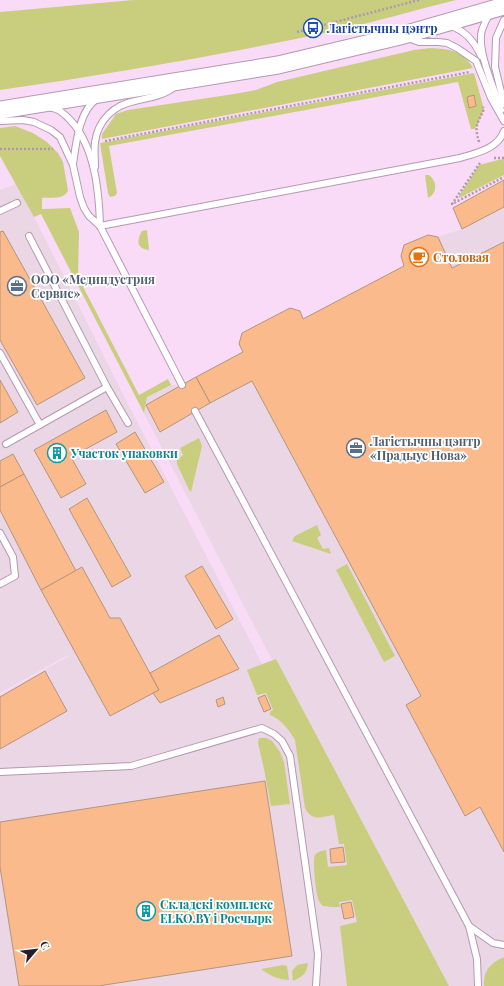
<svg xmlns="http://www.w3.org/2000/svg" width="504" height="986" font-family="'Playfair Display',serif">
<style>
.industrial{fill:#ead6e4}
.green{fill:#c9ce7f}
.building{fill:#faba8b;stroke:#b4957e}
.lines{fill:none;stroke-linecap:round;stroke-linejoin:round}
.service-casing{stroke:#b598b2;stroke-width:8}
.secondary-casing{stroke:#b598b2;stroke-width:19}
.path{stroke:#b098ae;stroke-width:2.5;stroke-dasharray:2 2;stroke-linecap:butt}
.service{stroke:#fff;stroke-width:6}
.secondary{stroke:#fff;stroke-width:17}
.labels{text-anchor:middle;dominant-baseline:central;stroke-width:3.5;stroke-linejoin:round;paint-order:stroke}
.transit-label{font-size:12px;font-weight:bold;fill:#164399;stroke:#fff;text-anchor:start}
.food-label{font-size:12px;font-weight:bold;fill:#c56008;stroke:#fff;text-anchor:start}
.service-label{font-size:12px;font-weight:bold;fill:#4e5e75;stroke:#fff;text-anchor:start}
.culture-label{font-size:12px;font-weight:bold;fill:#0d838f;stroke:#fff;text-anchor:start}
</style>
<rect width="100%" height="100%" fill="#fadbf7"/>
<polygon class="industrial" points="504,180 504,986 0,986 0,695 71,655 64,657 0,693 0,190 16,184 34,217 127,402 262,664 272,660 136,398 168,379 171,385 182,385 242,352 239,344 242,333 290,308 300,311 304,319 404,266 401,256 404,245 428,235 438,237 462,229 453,208"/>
<g class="green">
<path d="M133,0H456C414,10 372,23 330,32C221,55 110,74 0,90V12Z"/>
<path d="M430,48C449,49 463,50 473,68L102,139V134L116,114L128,110L234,94L256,90L277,82L414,50Z"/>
<polygon points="474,73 484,109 477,126 474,129 471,129 458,82 109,146 117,193 115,196 110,197 108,193 100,143"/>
<path d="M15,126L33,133L47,142L58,153L63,162L68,190C65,200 51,197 42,198V209L70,208L79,232L78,277L139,395L168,379L171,385L147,397L144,413L41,214L34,217L0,156V128Z"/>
<polygon points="504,159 504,175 459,198 459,196 479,165 498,160"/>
<path d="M425,175H429C437,181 438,193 428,198Z"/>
<path d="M147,230L149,250C137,249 136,241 142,231Z"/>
<polygon points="199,438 202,446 191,492 189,490 177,464 177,460 183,455 180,448"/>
<polygon points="317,525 321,535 317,538 323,549 329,548 331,554 292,541 295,536"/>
<polygon points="347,564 395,656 384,662 336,570"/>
<path d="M276,659L449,986H347L340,926L357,922L352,900L339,902L340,907H332L323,906C322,905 320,903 319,901C316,895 312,860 315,855C318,851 322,851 326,850L328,867L347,865L344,844H339L334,815C321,817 312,822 305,808L295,740C289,730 282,720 270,715V712L273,710L266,693L257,695L247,670Z"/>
<polygon points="259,738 266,738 272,741 280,752 284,762 290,804 271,806 264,769 258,743"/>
<path d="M504,957V986H484C483,970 491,963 504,957Z"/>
<path d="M308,963C306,975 303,976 293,981L292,971L297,965Z"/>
<path d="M283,965L287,966L289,980C276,979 271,976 261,969Z"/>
</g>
<g class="building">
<polygon points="474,95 476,106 469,108 467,97"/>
<polygon points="504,180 504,207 462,229 453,208"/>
<polygon points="3,231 85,378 37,405 0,340 0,232"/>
<polygon points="428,235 438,237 452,268 504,242 504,852 480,807 465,816 406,705 421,696 252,381 210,403 196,377 243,352 239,344 242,333 290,308 300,311 303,319 404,266 401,256 404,245"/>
<polygon points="196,377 210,403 160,432 146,405"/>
<polygon points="0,380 18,412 0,423"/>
<polygon points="106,410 117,432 71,457 86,484 61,498 34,450"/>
<polygon points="135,432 164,482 145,493 116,444"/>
<polygon points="13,454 24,474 0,487 0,461"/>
<polygon points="24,474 76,571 41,590 0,510 0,487"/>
<polygon points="87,498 131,576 112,587 69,509"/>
<polygon points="202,566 233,619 216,629 185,576"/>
<polygon points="82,567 110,618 120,618 159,690 110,716 41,590"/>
<polygon points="219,635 239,669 160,703 153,693 159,690 150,673"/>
<polygon points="45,671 67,711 0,749 0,697"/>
<polygon points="265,695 271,709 264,712 258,698"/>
<polygon points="223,697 225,704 218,707 216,700"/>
<polygon points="265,781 292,956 98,986 19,986 0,867 0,822"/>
<polygon points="343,847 345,862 331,863 330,849"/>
<polygon points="351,902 354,917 344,919 341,904"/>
</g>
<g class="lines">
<defs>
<g id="service">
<path d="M490,13C487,18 484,24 482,30C476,50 495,90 501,110"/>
<polyline points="504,20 496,38 495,67 504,104"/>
<path d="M450,26C465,30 475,43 481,56"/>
<polyline points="408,38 419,42 438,42 447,43 457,48 476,61 491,98 504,121"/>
<path d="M48,107C52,108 57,109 60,111C94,135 99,188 100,226"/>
<polyline points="0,121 23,120 34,122 51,130 60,137 73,165 80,197 84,208 89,216 100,226 182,385"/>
<path d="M73,164C76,144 79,110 97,99"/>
<path d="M95,167C95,159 94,150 95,142C98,120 114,105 135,101C148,98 162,96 173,88"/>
<polyline points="0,211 17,203"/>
<path d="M100,226L460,158C476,153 498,149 504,131"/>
<polyline points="29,236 107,387 128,423"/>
<polyline points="0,353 40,425"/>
<polyline points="195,411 233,482 469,926 477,959 478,986"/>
<polyline points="6,444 107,387"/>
<polyline points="0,533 13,557 15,576 0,584"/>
<polyline points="0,772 131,766 262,728 274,734 282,741 290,756 318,954 316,986"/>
<polyline points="469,926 493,943 504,945"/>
</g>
<polyline id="secondary" points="0,110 278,65 400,36 504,6"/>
</defs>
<use href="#service" class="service-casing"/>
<use href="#secondary" class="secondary-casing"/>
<g class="path">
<polyline points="297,32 419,0"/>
<polyline points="105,141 470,72"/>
<path d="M479,142C474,125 477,125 484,109L483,107"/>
<polyline points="0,149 53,149"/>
<polyline points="494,158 504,158"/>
<polyline points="480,163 452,204 504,177"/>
</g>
<use href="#service" class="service"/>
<use href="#secondary" class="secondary"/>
</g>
<defs>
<symbol id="bus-ring" viewBox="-11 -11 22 22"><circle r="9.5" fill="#fff" stroke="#1a4fb4" stroke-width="1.5"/><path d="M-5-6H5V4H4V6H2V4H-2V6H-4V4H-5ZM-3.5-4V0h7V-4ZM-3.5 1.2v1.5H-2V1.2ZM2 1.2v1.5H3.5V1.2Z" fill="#1a4fb4"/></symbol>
<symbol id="cafe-ring" viewBox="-11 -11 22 22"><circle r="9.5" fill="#fff" stroke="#e8710a" stroke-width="1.5"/><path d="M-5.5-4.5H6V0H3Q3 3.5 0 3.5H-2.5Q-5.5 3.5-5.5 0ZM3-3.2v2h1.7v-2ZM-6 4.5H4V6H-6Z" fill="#e8710a"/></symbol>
<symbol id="office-ring" viewBox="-11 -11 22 22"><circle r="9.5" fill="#fff" stroke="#5c6f8a" stroke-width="1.5"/><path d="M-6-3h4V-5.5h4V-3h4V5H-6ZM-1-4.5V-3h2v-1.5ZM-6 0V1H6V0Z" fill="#5c6f8a"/></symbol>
<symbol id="building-ring" viewBox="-11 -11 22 22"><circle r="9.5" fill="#fff" stroke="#0f9aa8" stroke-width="1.5"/><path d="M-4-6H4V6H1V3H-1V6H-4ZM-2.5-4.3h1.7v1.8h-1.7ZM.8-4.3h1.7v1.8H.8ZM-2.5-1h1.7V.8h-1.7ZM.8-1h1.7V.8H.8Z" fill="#0f9aa8"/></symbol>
</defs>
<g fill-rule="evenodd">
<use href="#bus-ring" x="302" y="17" width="22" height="22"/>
<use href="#cafe-ring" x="408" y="246" width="22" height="22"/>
<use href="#office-ring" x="6" y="275" width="22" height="22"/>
<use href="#office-ring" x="345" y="437" width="22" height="22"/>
<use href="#building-ring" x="46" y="442" width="22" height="22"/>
<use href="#building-ring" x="135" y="900" width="22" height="22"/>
</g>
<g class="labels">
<g class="transit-label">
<text x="327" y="28">Лагістычны цэнтр</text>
</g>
<g class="food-label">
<text x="433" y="257">Столовая</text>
</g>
<g class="service-label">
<text x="31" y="279">ООО «Мединдустрия<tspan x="31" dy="14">Сервис»</tspan></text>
<text x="370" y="441">Лагістычны цэнтр<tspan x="370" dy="14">«Прадыус Нова»</tspan></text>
</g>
<g class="culture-label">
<text x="71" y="453">Участок упаковки</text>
<text x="160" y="904">Складскі комплекс<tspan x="160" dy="14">ELKO.BY і Росчырк</tspan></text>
</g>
</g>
<g transform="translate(36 950) rotate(62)" stroke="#ffffff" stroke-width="3" paint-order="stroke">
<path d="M0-3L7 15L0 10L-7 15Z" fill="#281d27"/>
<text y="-6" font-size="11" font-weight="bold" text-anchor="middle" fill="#281d27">С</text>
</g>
</svg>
